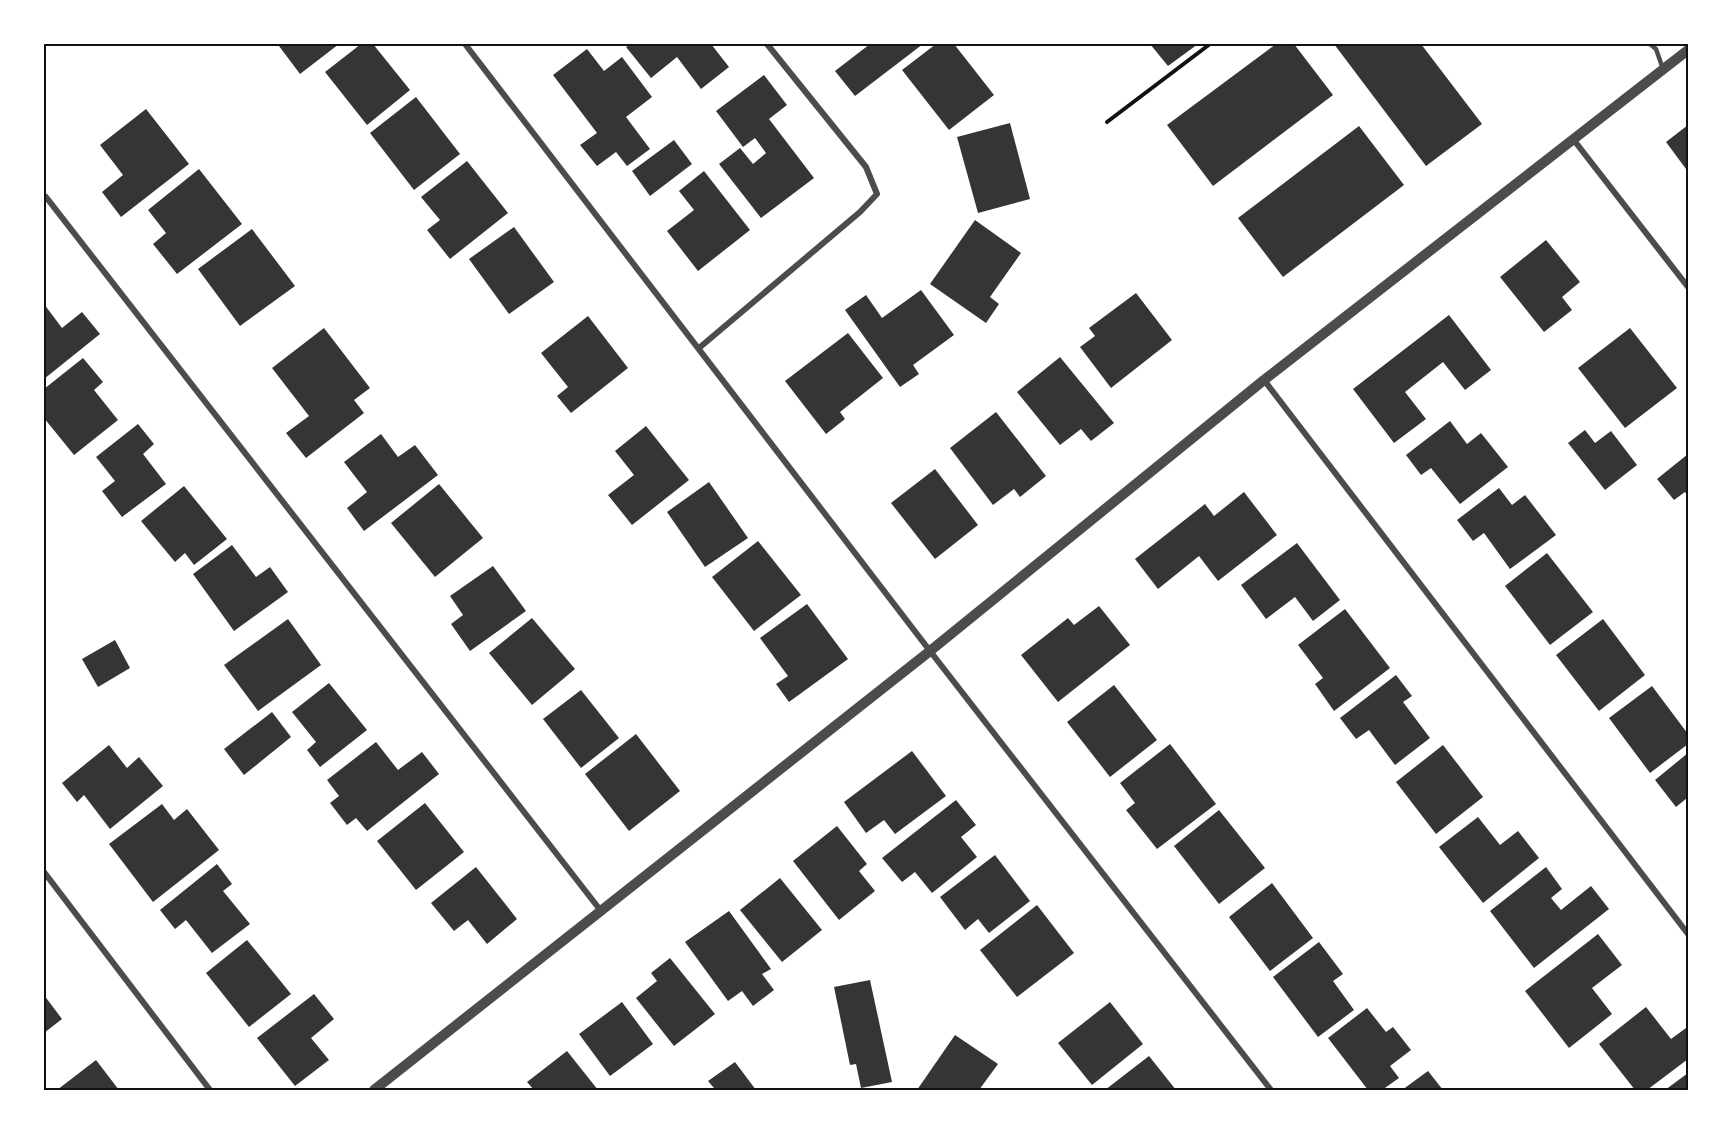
<svg xmlns="http://www.w3.org/2000/svg" width="1732" height="1134" font-family="'Sofia Sans Condensed',sans-serif">
<style>
.building{fill:#353535}
.lines{fill:none;stroke-linecap:round;stroke-linejoin:round}
.path{stroke:#111;stroke-width:4}
.service{stroke:#4c4c4c;stroke-width:4.5}
.minor{stroke:#4c4c4c;stroke-width:6}
.tertiary{stroke:#4c4c4c;stroke-width:10}
.neatline{fill:none;stroke:#111;stroke-width:2}
</style>
<rect width="100%" height="100%" fill="#fff"/>
<g class="building">
<polygon points="282,44 339,44 300,74 279,46"/>
<polygon points="361,44 373,44 410,90 367,125 325,72"/>
<polygon points="631,44 711,44 729,67 701,89 677,57 651,78 626,47"/>
<polygon points="870,44 923,44 855,96 835,71"/>
<polygon points="936,44 954,44 994,95 949,130 902,70"/>
<polygon points="1150,44 1198,44 1168,66"/>
<polygon points="1276,44 1294,44 1333,95 1213,186 1167,125"/>
<polygon points="1334,44 1421,44 1482,124 1426,166"/>
<polygon points="587,49 604,71 622,57 652,97 626,117 650,149 627,166 616,152 597,166 580,145 597,133 553,75"/>
<polygon points="764,75 787,105 769,119 814,178 761,218 719,164 740,148 753,164 766,153 755,138 743,147 716,111"/>
<polygon points="416,97 460,154 414,190 370,133"/>
<polygon points="146,109 189,164 121,217 102,192 123,175 100,145"/>
<polygon points="1010,123 1030,199 978,213 957,137"/>
<polygon points="1688,125 1688,168 1686,169 1666,142"/>
<polygon points="1359,126 1404,185 1283,277 1238,218"/>
<polygon points="674,140 692,164 650,196 632,171"/>
<polygon points="467,161 508,213 450,259 427,230 440,220 421,197"/>
<polygon points="199,169 242,224 177,274 153,244 166,233 148,210"/>
<polygon points="704,171 750,230 698,271 667,231 694,210 679,191"/>
<polygon points="975,220 1021,253 990,297 999,304 986,323 930,284"/>
<polygon points="514,227 554,282 509,314 469,259"/>
<polygon points="252,229 295,286 240,326 198,269"/>
<polygon points="1546,240 1580,282 1562,297 1572,310 1544,332 1500,277"/>
<polygon points="921,290 954,335 913,365 919,374 900,387 845,310 866,295 882,318"/>
<polygon points="1136,293 1172,340 1111,388 1080,347 1095,336 1089,328"/>
<polygon points="44,304 62,328 82,312 100,334 44,379"/>
<polygon points="1449,315 1491,370 1465,390 1443,362 1405,392 1426,419 1394,443 1353,389"/>
<polygon points="588,316 628,368 571,413 557,396 568,387 541,353"/>
<polygon points="324,328 370,388 354,400 364,413 306,458 286,433 309,416 272,368"/>
<polygon points="1630,328 1677,388 1625,428 1578,368"/>
<polygon points="848,333 883,378 840,412 845,419 826,434 785,381"/>
<polygon points="1060,357 1114,423 1091,441 1081,429 1060,445 1017,392"/>
<polygon points="83,358 103,382 94,390 118,420 74,455 44,418 44,389"/>
<polygon points="996,412 1046,476 1020,497 1014,489 993,505 950,448"/>
<polygon points="1450,421 1467,444 1481,433 1508,467 1460,504 1431,468 1421,475 1406,455"/>
<polygon points="138,424 154,444 143,454 166,484 122,517 102,491 115,481 96,457"/>
<polygon points="646,426 689,480 632,525 608,495 634,475 615,451"/>
<polygon points="1585,430 1595,443 1611,431 1637,465 1605,490 1568,443"/>
<polygon points="381,434 398,457 415,445 438,475 364,531 347,508 367,492 344,462"/>
<polygon points="1688,454 1688,496 1685,492 1674,500 1657,479"/>
<polygon points="935,469 978,525 935,559 891,503"/>
<polygon points="709,482 748,538 705,567 667,512"/>
<polygon points="439,484 483,538 435,577 391,523"/>
<polygon points="184,486 227,539 194,565 185,553 175,562 141,521"/>
<polygon points="1499,488 1512,505 1525,495 1556,535 1510,569 1484,533 1473,541 1457,520"/>
<polygon points="1244,492 1277,535 1218,581 1199,556 1158,589 1135,559 1205,504 1214,516"/>
<polygon points="758,541 801,595 754,631 712,577"/>
<polygon points="1297,543 1340,600 1313,621 1295,597 1266,619 1241,585"/>
<polygon points="232,545 256,577 270,567 288,592 234,631 193,574"/>
<polygon points="1547,553 1593,612 1550,645 1505,586"/>
<polygon points="493,566 526,611 470,651 451,624 463,615 450,596"/>
<polygon points="807,604 848,659 789,702 776,684 788,676 760,638"/>
<polygon points="1099,606 1130,645 1058,702 1021,655 1068,618 1074,625"/>
<polygon points="1345,609 1390,668 1334,711 1315,684 1323,678 1298,645"/>
<polygon points="532,618 575,669 532,705 489,653"/>
<polygon points="288,619 321,665 258,711 224,665"/>
<polygon points="1603,619 1645,675 1599,711 1556,655"/>
<polygon points="115,640 130,668 98,687 82,659"/>
<polygon points="1396,675 1412,696 1403,702 1430,738 1395,765 1369,730 1356,739 1340,718"/>
<polygon points="329,683 367,730 320,767 307,750 316,742 292,712"/>
<polygon points="1114,685 1157,740 1110,777 1067,722"/>
<polygon points="1652,686 1688,734 1688,744 1650,773 1609,718"/>
<polygon points="581,690 619,738 581,768 543,719"/>
<polygon points="272,712 291,737 244,775 224,749"/>
<polygon points="636,734 680,791 629,831 585,774"/>
<polygon points="376,742 398,770 422,752 439,774 367,831 356,818 347,825 330,803 339,796 327,780"/>
<polygon points="1170,744 1216,804 1157,849 1126,810 1135,803 1120,783"/>
<polygon points="109,745 127,768 139,757 163,786 110,829 84,795 77,802 62,783"/>
<polygon points="1443,745 1483,797 1436,834 1396,782"/>
<polygon points="912,751 946,796 895,834 884,820 866,833 844,802"/>
<polygon points="1688,753 1688,800 1687,798 1676,807 1655,780"/>
<polygon points="956,800 976,825 961,837 977,857 932,893 915,872 902,882 882,858"/>
<polygon points="425,803 464,852 416,890 377,841"/>
<polygon points="162,804 174,820 187,809 219,850 153,902 109,844"/>
<polygon points="1219,810 1265,868 1219,904 1174,846"/>
<polygon points="1478,817 1500,845 1518,831 1539,858 1483,903 1439,847"/>
<polygon points="837,826 867,864 859,871 875,891 839,920 793,861"/>
<polygon points="995,855 1030,901 989,933 978,919 965,930 940,897"/>
<polygon points="217,864 232,884 223,891 250,924 212,953 186,920 175,929 160,910"/>
<polygon points="476,867 517,919 487,944 468,920 454,931 431,903"/>
<polygon points="1546,867 1562,889 1551,898 1561,910 1591,886 1609,909 1534,968 1490,911"/>
<polygon points="780,878 822,930 782,962 740,910"/>
<polygon points="1272,883 1313,938 1270,971 1229,917"/>
<polygon points="1037,905 1074,953 1017,997 980,950"/>
<polygon points="729,911 771,969 762,974 774,990 753,1006 742,991 728,1001 685,942"/>
<polygon points="1598,934 1622,965 1592,988 1612,1014 1569,1048 1525,991"/>
<polygon points="247,940 291,994 249,1027 206,973"/>
<polygon points="1319,942 1343,974 1333,981 1354,1010 1318,1037 1273,977"/>
<polygon points="670,958 715,1014 674,1046 636,998 657,981 651,973"/>
<polygon points="870,980 892,1082 861,1088 856,1064 850,1065 834,987"/>
<polygon points="314,994 334,1019 311,1038 329,1060 295,1086 257,1038"/>
<polygon points="44,995 62,1019 44,1033"/>
<polygon points="622,1002 653,1044 610,1076 579,1034"/>
<polygon points="1110,1002 1143,1044 1092,1085 1058,1043"/>
<polygon points="1646,1007 1671,1039 1686,1028 1688,1031 1688,1059 1647,1090 1635,1090 1599,1044"/>
<polygon points="1367,1008 1386,1032 1393,1027 1411,1050 1390,1066 1399,1078 1382,1090 1368,1090 1328,1038"/>
<polygon points="955,1035 998,1064 979,1090 917,1090"/>
<polygon points="567,1051 598,1090 534,1090 527,1082"/>
<polygon points="1149,1056 1176,1090 1105,1090"/>
<polygon points="96,1060 119,1090 57,1090"/>
<polygon points="735,1062 756,1090 710,1090 714,1088 708,1081"/>
<polygon points="1428,1071 1443,1090 1402,1090"/>
<polygon points="1688,1073 1688,1090 1665,1090"/>
</g>
<g class="lines">
<polyline class="path" points="1107,122 1210,44"/>
<polyline class="service" points="1650,44 1656,49 1663,69"/>
<g class="minor">
<polyline points="465,44 930,651 1271,1090"/>
<polyline points="1573,139 1688,287"/>
<polyline points="46,197 601,911"/>
<polyline points="699,348 860,212 877,194 866,167 767,44"/>
<polyline points="1264,380 1688,934"/>
<polyline points="44,872 210,1090"/>
</g>
<polyline class="tertiary" points="374,1090 930,651 1264,380 1688,50"/>
</g>
<rect width="1732" height="1134" fill="none" stroke="#ffffff" stroke-width="90"/>
<rect x="45" y="45" width="1642" height="1044" class="neatline"/>
</svg>
